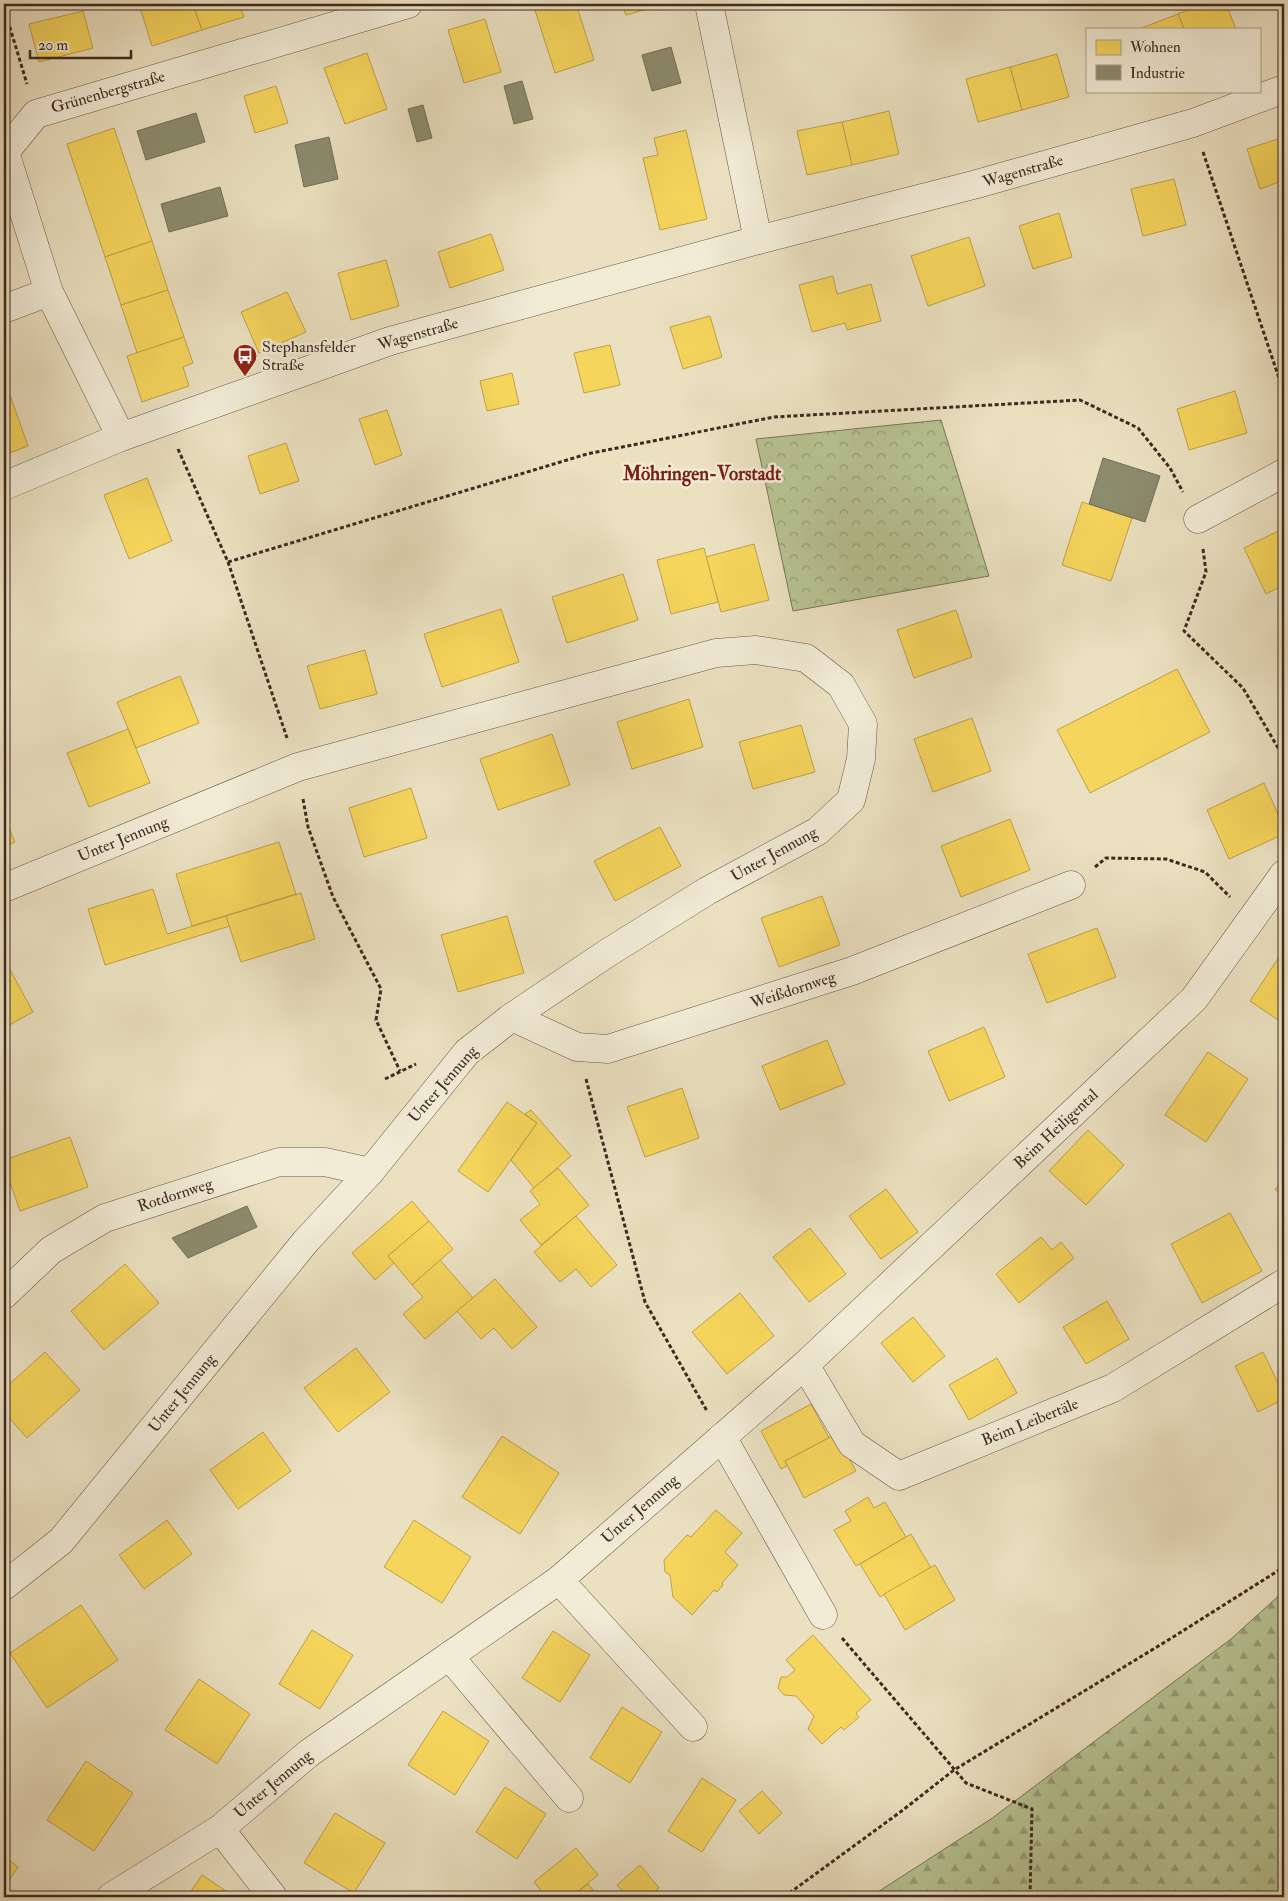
<svg xmlns="http://www.w3.org/2000/svg" width="1288" height="1901" font-family="'IM FELL Double Pica',serif">
<style>
.forest{fill:url(#forest-firs);stroke:#7a765a}
.park{fill:url(#park-crowns);stroke:#7a765a}
.homes{fill:#f6d55c;stroke:#bfa14a}
.industry{fill:#8c8c6e;stroke:#756e57}
.lines{fill:none;stroke-linecap:round;stroke-linejoin:round}
.minor-casing{stroke:#695748;stroke-width:29}
.path{stroke:#3e2920;stroke-width:3;stroke-dasharray:4 2.5;stroke-linecap:butt}
.minor{stroke:#f2ecd7;stroke-width:28}
.labels{text-anchor:middle;dominant-baseline:central;stroke-width:5;stroke-linejoin:round;paint-order:stroke}
.street-label{font-size:16px;fill:#3e2920;stroke:#f2ecd7}
.poi-label{font-size:16px;fill:#3e2920;stroke:#f2ecd7;text-anchor:start}
.quarter-label{font-size:19px;font-weight:bold;fill:#7a1f14;stroke:#f2ecd7}
</style>
<defs>
<pattern id="forest-firs" width="22" height="20" patternUnits="userSpaceOnUse" patternTransform="scale(1.25)"><rect width="22" height="20" fill="#b7c393"/><path d="M5 1l3.5 6h-7zM16 11l3.5 6h-7z" fill="#969e78"/></pattern>
<pattern id="park-crowns" width="20" height="18" patternUnits="userSpaceOnUse" patternTransform="scale(1.25)"><rect width="20" height="18" fill="#b7c393"/><path d="M2 6a3 3 0 1 1 6 0M12 15a3 3 0 1 1 6 0" fill="none" stroke="#969e78"/></pattern>
</defs>
<rect width="100%" height="100%" fill="#ebe1c1"/>
<filter id="stains"><feTurbulence type="fractalNoise" baseFrequency=".004" numOctaves="4"/><feColorMatrix values="0 0 0 0 .2 0 0 0 0 .09 0 0 0 0 .02 0 0 0 .5 -.17"/></filter>
<radialGradient id="worn" r=".72"><stop offset=".6" stop-color="#630" stop-opacity="0"/><stop offset="1" stop-color="#630" stop-opacity=".3"/></radialGradient>
<polygon class="forest" points="1284,1591 1284,1897 870,1897 991,1819 1231,1639"/>
<polygon class="park" points="941,420 989,576 793,611 756,439"/>
<g class="homes">
<polygon points="139,4 193,4 202,30 152,46"/>
<polygon points="193,4 239,4 244,17 202,30"/>
<polygon points="533,4 576,4 594,60 555,73"/>
<polygon points="622,4 664,4 626,15"/>
<polygon points="1203,4 1226,4 1236,29 1184,29 1178,14"/>
<polygon points="83,11 93,48 39,62 29,24"/>
<polygon points="1178,14 1184,29 1139,29"/>
<polygon points="485,19 501,72 464,83 448,30"/>
<polygon points="367,53 387,109 345,124 324,68"/>
<polygon points="1057,54 1069,97 1022,110 1010,67"/>
<polygon points="1010,67 1022,110 978,122 966,79"/>
<polygon points="276,86 288,123 255,133 244,96"/>
<polygon points="889,111 899,154 852,165 842,122"/>
<polygon points="842,122 852,165 807,175 797,131"/>
<polygon points="114,128 152,241 105,257 67,144"/>
<polygon points="686,130 707,219 660,230 643,158 658,155 654,138"/>
<polygon points="1284,137 1284,180 1260,189 1247,149"/>
<polygon points="1174,179 1186,225 1143,236 1131,189"/>
<polygon points="1059,213 1072,257 1033,269 1019,226"/>
<polygon points="491,234 504,270 450,288 438,252"/>
<polygon points="969,237 985,286 928,306 911,256"/>
<polygon points="152,241 168,290 121,305 105,257"/>
<polygon points="386,260 399,306 351,320 338,273"/>
<polygon points="833,276 837,294 871,284 881,321 847,330 845,323 812,332 799,285"/>
<polygon points="168,290 184,337 137,353 121,305"/>
<polygon points="287,292 306,332 259,353 241,312"/>
<polygon points="710,316 722,357 683,369 670,327"/>
<polygon points="184,337 193,363 183,367 189,386 142,402 127,356"/>
<polygon points="610,345 620,385 584,393 574,353"/>
<polygon points="512,373 519,404 487,411 480,381"/>
<polygon points="4,378 10,395 4,398"/>
<polygon points="1235,391 1247,433 1189,450 1177,409"/>
<polygon points="10,395 28,446 4,455 4,398"/>
<polygon points="387,410 402,455 375,465 359,419"/>
<polygon points="286,443 299,481 260,494 248,456"/>
<polygon points="147,478 172,541 129,559 104,495"/>
<polygon points="1082,502 1132,518 1111,581 1062,565"/>
<polygon points="1284,528 1284,585 1266,594 1244,548"/>
<polygon points="754,544 769,600 721,612 706,557"/>
<polygon points="704,548 718,602 671,614 657,560"/>
<polygon points="623,574 638,620 567,643 552,597"/>
<polygon points="4,598 9,610 4,612"/>
<polygon points="501,609 519,662 442,687 424,634"/>
<polygon points="956,610 972,657 914,678 897,630"/>
<polygon points="365,650 377,694 320,709 307,666"/>
<polygon points="1177,669 1210,732 1090,793 1057,730"/>
<polygon points="180,676 199,723 136,748 117,702"/>
<polygon points="689,699 703,747 632,769 617,722"/>
<polygon points="972,718 991,771 933,792 914,739"/>
<polygon points="801,725 815,772 753,789 739,742"/>
<polygon points="128,729 150,783 89,807 67,753"/>
<polygon points="552,734 570,785 498,810 480,759"/>
<polygon points="1264,783 1284,827 1284,834 1229,859 1207,810"/>
<polygon points="411,788 427,838 364,857 349,808"/>
<polygon points="4,817 15,842 4,847"/>
<polygon points="1010,819 1030,870 961,897 941,846"/>
<polygon points="660,827 681,866 615,901 594,861"/>
<polygon points="279,842 296,894 192,926 176,874"/>
<polygon points="153,889 167,934 226,916 230,926 105,965 88,909"/>
<polygon points="301,893 315,939 241,962 226,916"/>
<polygon points="822,896 840,945 779,967 761,918"/>
<polygon points="507,916 524,973 458,992 441,935"/>
<polygon points="1097,928 1116,977 1047,1003 1028,954"/>
<polygon points="1279,957 1284,960 1284,1024 1250,1001"/>
<polygon points="7,964 33,1012 4,1028 4,965"/>
<polygon points="984,1027 1005,1077 949,1101 928,1051"/>
<polygon points="827,1040 845,1084 780,1110 762,1066"/>
<polygon points="1208,1052 1248,1079 1206,1142 1165,1115"/>
<polygon points="682,1088 699,1138 645,1157 627,1107"/>
<polygon points="507,1102 537,1123 488,1192 458,1171"/>
<polygon points="531,1110 571,1156 534,1188 511,1160 537,1123 525,1114"/>
<polygon points="1088,1130 1124,1165 1086,1205 1049,1171"/>
<polygon points="70,1137 88,1187 20,1211 4,1165 4,1160"/>
<polygon points="558,1168 589,1205 541,1245 520,1220 540,1204 530,1191"/>
<polygon points="1284,1179 1284,1197 1275,1189"/>
<polygon points="886,1189 918,1232 881,1259 849,1216"/>
<polygon points="412,1201 429,1221 388,1256 394,1263 375,1280 352,1253"/>
<polygon points="1230,1213 1262,1271 1202,1303 1171,1244"/>
<polygon points="576,1216 617,1265 591,1287 576,1269 560,1282 534,1252"/>
<polygon points="429,1221 453,1249 412,1285 388,1256"/>
<polygon points="810,1228 846,1274 809,1302 773,1257"/>
<polygon points="1041,1237 1052,1250 1061,1242 1074,1258 1019,1303 996,1274"/>
<polygon points="440,1260 473,1298 425,1339 403,1314 423,1297 412,1285"/>
<polygon points="125,1264 159,1303 104,1350 71,1311"/>
<polygon points="495,1279 537,1327 512,1349 494,1328 481,1339 457,1311"/>
<polygon points="740,1293 774,1336 727,1374 692,1332"/>
<polygon points="1107,1301 1129,1339 1086,1364 1063,1327"/>
<polygon points="913,1317 945,1356 913,1382 881,1343"/>
<polygon points="356,1348 390,1392 338,1432 304,1388"/>
<polygon points="45,1352 80,1390 27,1438 4,1412 4,1389"/>
<polygon points="1263,1352 1284,1395 1284,1399 1258,1412 1235,1366"/>
<polygon points="997,1358 1017,1393 969,1420 949,1385"/>
<polygon points="811,1404 829,1438 785,1461 787,1466 781,1469 761,1431"/>
<polygon points="263,1432 291,1471 238,1509 210,1470"/>
<polygon points="836,1434 856,1471 804,1498 785,1461"/>
<polygon points="502,1436 559,1473 520,1534 462,1497"/>
<polygon points="868,1497 874,1508 885,1502 906,1537 856,1566 834,1530 851,1521 845,1511"/>
<polygon points="716,1510 742,1533 725,1552 738,1565 722,1583 723,1585 717,1592 714,1590 692,1615 673,1597 670,1575 665,1572 664,1560 687,1535 691,1537"/>
<polygon points="167,1520 192,1554 144,1589 119,1555"/>
<polygon points="414,1520 471,1557 442,1603 384,1567"/>
<polygon points="911,1534 931,1568 880,1597 860,1564"/>
<polygon points="935,1565 955,1600 905,1630 884,1594"/>
<polygon points="81,1605 118,1660 47,1708 10,1653"/>
<polygon points="312,1630 353,1655 320,1709 279,1684"/>
<polygon points="553,1631 590,1655 560,1702 522,1678"/>
<polygon points="813,1635 871,1700 856,1713 859,1717 844,1730 841,1727 822,1744 808,1729 814,1716 796,1696 784,1695 778,1688 781,1677 787,1677 795,1670 786,1660"/>
<polygon points="199,1679 250,1714 217,1764 165,1730"/>
<polygon points="622,1707 662,1732 630,1783 590,1758"/>
<polygon points="443,1711 489,1741 455,1795 408,1765"/>
<polygon points="86,1761 133,1793 94,1851 47,1820"/>
<polygon points="702,1778 736,1800 702,1852 668,1831"/>
<polygon points="505,1787 546,1814 517,1859 476,1832"/>
<polygon points="762,1791 782,1813 759,1834 739,1811"/>
<polygon points="335,1813 385,1843 354,1893 304,1863"/>
<polygon points="576,1848 598,1875 571,1897 546,1897 534,1882"/>
<polygon points="4,1856 18,1867 4,1888"/>
<polygon points="640,1865 659,1888 649,1897 628,1897 617,1885"/>
<polygon points="202,1875 232,1895 231,1897 187,1897"/>
<polygon points="588,1884 599,1897 571,1897"/>
</g>
<g class="industry">
<polygon points="671,47 681,83 652,91 642,55"/>
<polygon points="522,81 533,119 514,124 504,86"/>
<polygon points="423,105 432,138 417,142 408,109"/>
<polygon points="196,113 205,142 146,160 137,131"/>
<polygon points="329,137 338,179 304,187 295,145"/>
<polygon points="220,187 228,216 169,232 161,204"/>
<polygon points="1103,458 1160,476 1145,522 1089,504"/>
<polygon points="247,1206 257,1227 188,1258 172,1238"/>
</g>
<g class="lines">
<defs>
<g id="minor">
<polyline points="709,4 758,240"/>
<polyline points="4,309 49,292"/>
<polyline points="121,437 49,292 5,152 36,114 408,4"/>
<polyline points="4,486 121,437 390,341 758,240 977,184 1193,123 1284,89"/>
<polyline points="1198,519 1284,473"/>
<polyline points="4,888 298,767 716,653 756,650 806,658 841,685 863,724 861,759 851,800 818,831 707,891 609,952 512,1017 467,1052 370,1172 306,1241 61,1541 4,1586"/>
<polyline points="512,1017 577,1047 608,1049 852,971 1071,885"/>
<polyline points="4,1295 51,1250 105,1218 279,1162 325,1162 370,1172"/>
<polyline points="805,1365 852,1444 899,1476 1113,1388 1284,1283"/>
<polyline points="722,1437 823,1615"/>
<polyline points="559,1580 693,1727"/>
<polyline points="449,1656 569,1798"/>
<polyline points="220,1829 273,1897"/>
<polyline points="111,1897 220,1829 309,1753 559,1580 805,1365 1194,999 1284,874"/>
</g>
</defs>
<use href="#minor" class="minor-casing"/>
<g class="path">
<polyline points="4,8 27,84"/>
<polyline points="1203,152 1284,393"/>
<polyline points="178,449 228,562 287,738"/>
<polyline points="1203,549 1206,572 1184,631 1243,688 1284,758"/>
<polyline points="228,562 587,454 774,417 1080,400 1138,428 1170,468 1183,492"/>
<polyline points="303,799 308,827 333,897 381,989 376,1020 400,1071"/>
<polyline points="1095,867 1106,858 1166,859 1205,872 1230,897"/>
<polyline points="385,1079 416,1064"/>
<polyline points="586,1079 645,1302 707,1411"/>
<polyline points="842,1638 966,1783 1032,1809 1030,1897"/>
<polyline points="784,1897 903,1810 954,1770 1170,1639 1284,1567"/>
</g>
<use href="#minor" class="minor"/>
</g>
<defs>
<symbol id="bus-pin" viewBox="-11 -11 22 30"><path d="M0 17L-7.5 6A9.5 9.5 0 1 1 7.5 6Z" fill="#8f2418" stroke="#f2ecd7"/><path d="M-5-6H5V4H4V6H2V4H-2V6H-4V4H-5ZM-3.5-4V0h7V-4ZM-3.5 1.2v1.5H-2V1.2ZM2 1.2v1.5H3.5V1.2Z" fill="#fff"/></symbol>
</defs>
<g fill-rule="evenodd">
<use href="#bus-pin" x="231" y="342" width="28" height="38"/>
</g>
<g class="labels">
<g class="street-label">
<text transform="translate(108 92) rotate(-16)">Grünenbergstraße</text>
<text transform="translate(1023 171) rotate(-16)">Wagenstraße</text>
<text transform="translate(418 334) rotate(-16)">Wagenstraße</text>
<text transform="translate(123 839) rotate(-22)">Unter Jennung</text>
<text transform="translate(774 854) rotate(-29)">Unter Jennung</text>
<text transform="translate(793 990) rotate(-18)">Weißdornweg</text>
<text transform="translate(443 1084) rotate(-49)">Unter Jennung</text>
<text transform="translate(1056 1129) rotate(-43)">Beim Heiligental</text>
<text transform="translate(175 1195) rotate(-18)">Rotdornweg</text>
<text transform="translate(182 1393) rotate(-51)">Unter Jennung</text>
<text transform="translate(1030 1422) rotate(-22)">Beim Leibertäle</text>
<text transform="translate(640 1509) rotate(-41)">Unter Jennung</text>
<text transform="translate(273 1784) rotate(-40)">Unter Jennung</text>
</g>
<g class="poi-label">
<text x="262" y="347">Stephansfelder<tspan x="262" dy="18">Straße</tspan></text>
</g>
<g class="quarter-label">
<text x="702" y="474">Möhringen-Vorstadt</text>
</g>
</g>
<rect width="1288" height="1901" fill="none" stroke="#ebe1c1" stroke-width="20"/>
<rect x="5" y="5" width="1278" height="1891" fill="none" stroke="#3e2920" stroke-width="2.5"/>
<rect x="10" y="10" width="1268" height="1881" fill="none" stroke="#3e2920"/>
<rect x="1086" y="28" width="175" height="65" fill="#f2ecd7" stroke="#aa9e8e"/>
<rect x="1096" y="40" width="25" height="15" fill="#f6d55c" stroke="#aa9e8e"/>
<text x="1130" y="52" font-size="15" fill="#3e2920">Wohnen</text>
<rect x="1096" y="65" width="25" height="15" fill="#8c8c6e" stroke="#aa9e8e"/>
<text x="1130" y="78" font-size="15" fill="#3e2920">Industrie</text>
<path d="M30 50v8h101v-8" fill="none" stroke="#3e2920" stroke-width="2.5"/>
<text x="38" y="50" font-size="15" fill="#3e2920" stroke="#f2ecd7" stroke-width="4" paint-order="stroke">20 m</text>
<rect width="100%" height="100%" filter="url(#stains)"/>
<rect width="100%" height="100%" fill="url(#worn)"/>
</svg>
